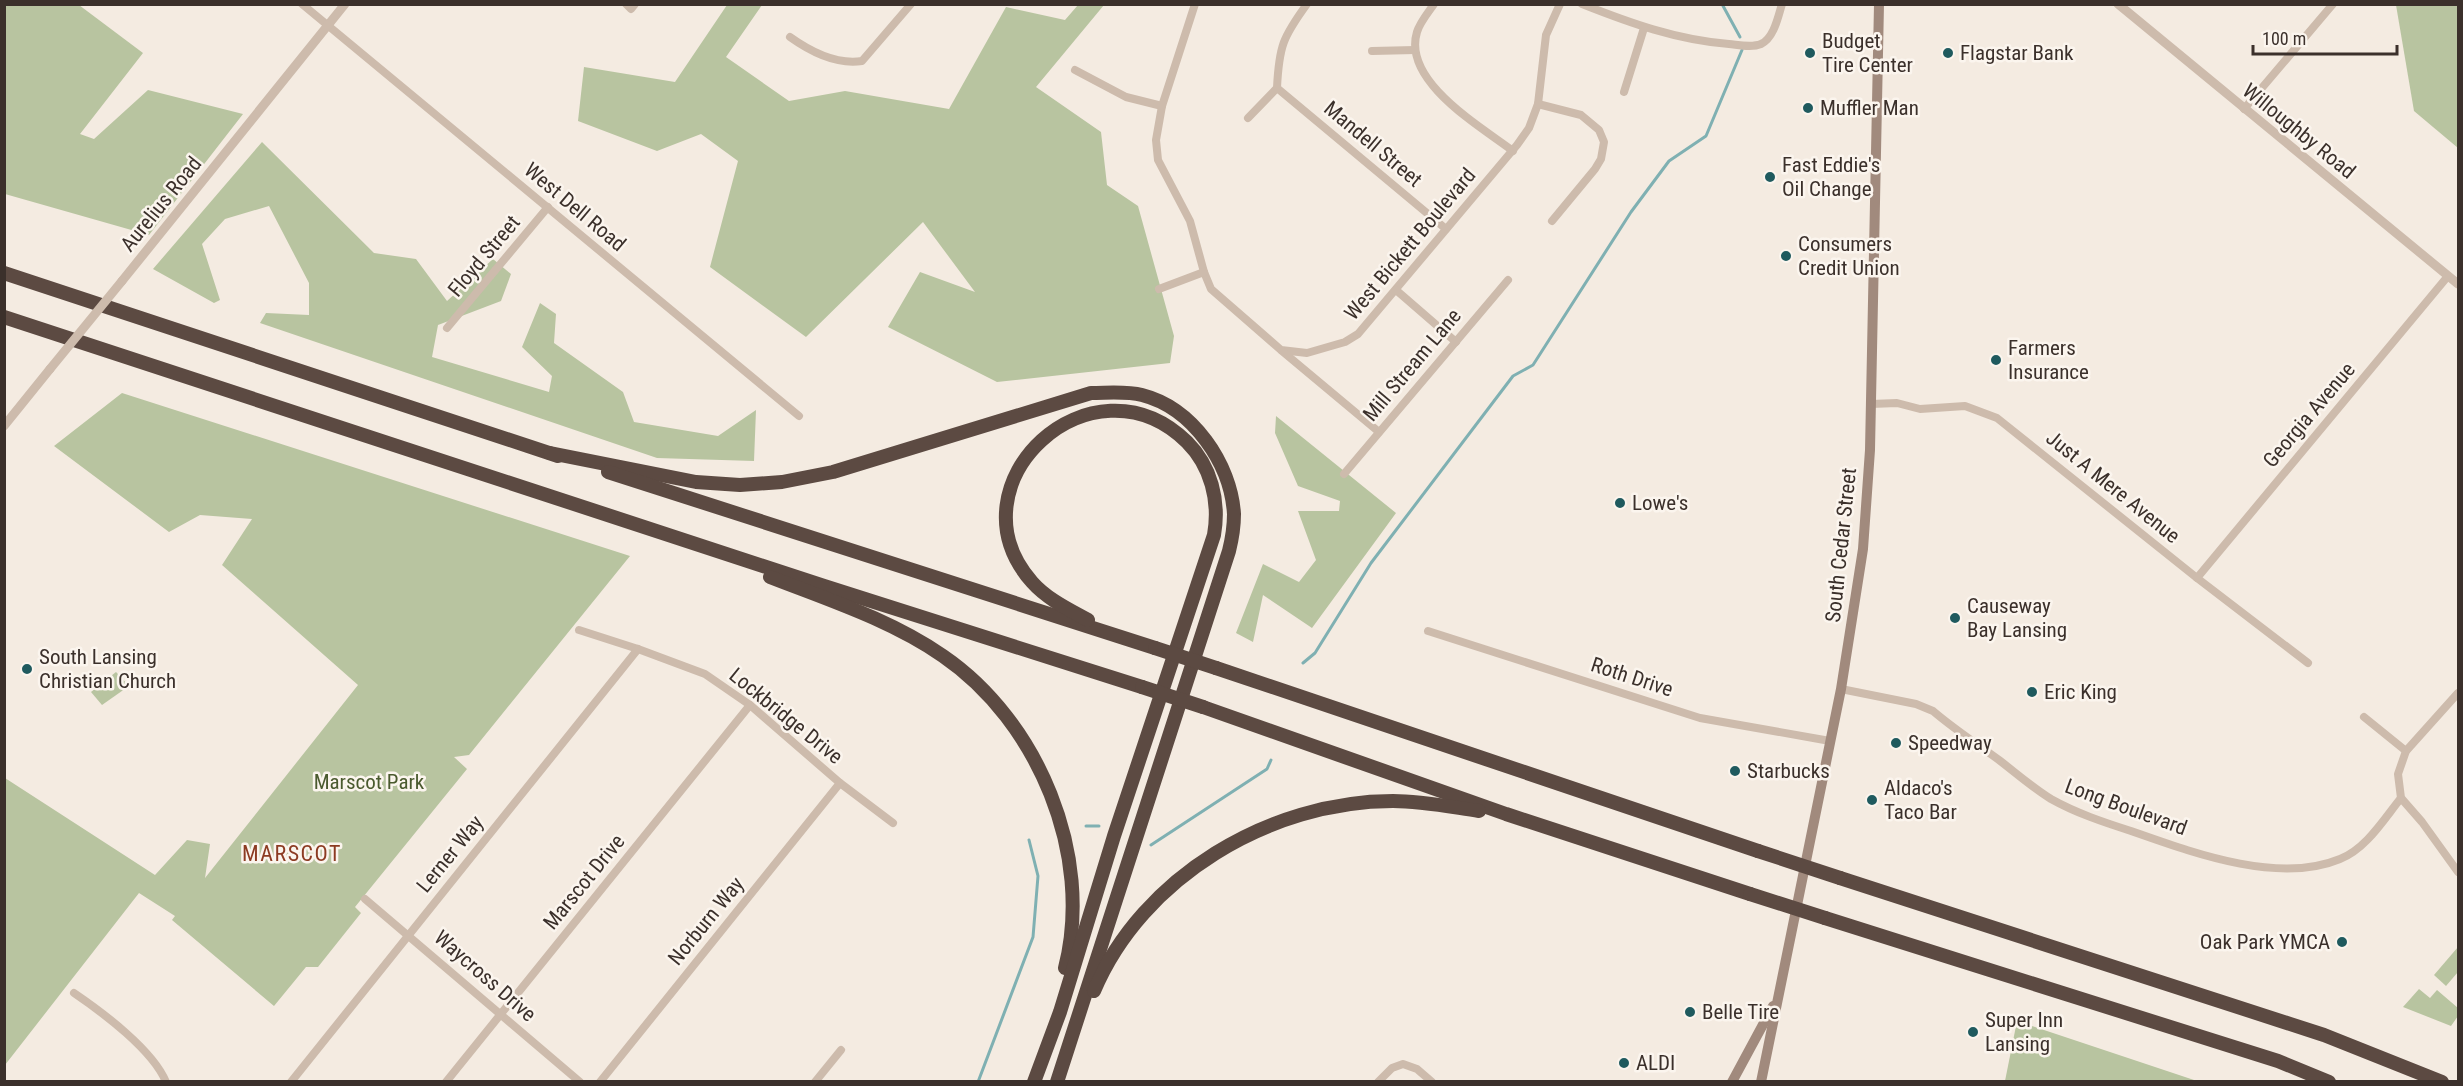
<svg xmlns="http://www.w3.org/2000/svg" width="2463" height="1086" font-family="'Roboto Condensed',sans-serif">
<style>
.green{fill:#b8c4a0}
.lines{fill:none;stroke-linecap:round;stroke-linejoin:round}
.stream{stroke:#7fb0b2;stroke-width:3}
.minor{stroke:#cdbbac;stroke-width:8}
.tertiary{stroke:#cdbbac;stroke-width:9}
.secondary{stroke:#a18a7d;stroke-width:10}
.motorway{stroke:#5c4a42;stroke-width:14}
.tertiary-bridge{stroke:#cdbbac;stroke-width:9}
.motorway-bridge{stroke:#5c4a42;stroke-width:14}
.poi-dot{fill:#1f5a5e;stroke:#fbf5ee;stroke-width:2}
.labels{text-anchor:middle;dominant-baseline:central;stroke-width:5;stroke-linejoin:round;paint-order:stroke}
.poi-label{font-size:21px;fill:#3b302b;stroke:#fbf5ee;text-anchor:start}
.street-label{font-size:21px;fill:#3b302b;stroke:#fbf5ee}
.park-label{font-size:21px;fill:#4a5a2e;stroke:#fbf5ee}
.neighbourhood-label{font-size:22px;letter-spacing:1.5px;fill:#8c3b22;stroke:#fbf5ee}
</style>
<rect width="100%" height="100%" fill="#f4ebe1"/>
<g class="green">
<polygon points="4,5 79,5 143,53 80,134 94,139 148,90 243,114 149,235 5,194"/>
<polygon points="727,5 762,5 726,57 789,101 845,91 949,109 1006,7 1065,20 1078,5 1104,5 1036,87 1101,132 1107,185 1138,206 1174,336 1170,363 997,382 888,327 920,272 975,292 923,222 806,337 710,267 738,161 701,134 657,151 578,121 584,67 675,82"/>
<polygon points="2396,5 2458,5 2458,148 2414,111"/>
<polygon points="262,142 374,253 416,259 447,301 493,259 511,274 501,301 438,325 432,357 549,392 552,376 522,347 540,303 556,314 554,343 623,392 634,422 718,436 756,410 754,461 657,458 260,323 266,313 309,315 309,283 269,206 225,219 202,244 220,300 214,303 153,269"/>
<polygon points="122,393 630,556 469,755 454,757 467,769 355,907 361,913 318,967 306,967 274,1006 172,920 175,916 139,893 5,1065 5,778 155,875 187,840 210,844 205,878 358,685 222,565 252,519 200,515 169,532 54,446"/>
<polygon points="1276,416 1396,513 1312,628 1263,595 1253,642 1236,633 1263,564 1299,582 1316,560 1298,511 1339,511 1340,501 1298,486 1275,433"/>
<polygon points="116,672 129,686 102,705 91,692"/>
<polygon points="2458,947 2458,972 2446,986 2434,975"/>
<polygon points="2419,989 2430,998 2437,990 2458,1008 2458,1016 2451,1026 2403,1007"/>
<polygon points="2017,1021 2197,1081 2005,1081"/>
</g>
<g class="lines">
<g class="stream">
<polyline points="1722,4 1740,37"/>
<polyline points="1303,663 1315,653 1371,563 1513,376 1533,365 1631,212 1669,161 1706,136 1742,50"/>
<polyline points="1086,826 1099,826"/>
<polyline points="1151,845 1267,769 1271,760"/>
<polyline points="978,1082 1033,937 1038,876 1029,840"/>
</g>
<g class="minor">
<polyline points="302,4 799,416"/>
<polyline points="626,4 631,9 635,4"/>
<polyline points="1195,4 1162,106 1156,140 1158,160 1190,221 1204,272 1211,289 1281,350 1307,353 1345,342 1358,334 1517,145 1529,128 1538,104 1546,35 1560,4"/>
<path d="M1434,4C1428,13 1420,22 1417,32C1402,81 1480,126 1513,151"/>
<path d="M1582,4C1630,23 1677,40 1729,44C1739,45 1752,48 1761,44C1774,38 1778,17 1782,4"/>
<path d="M790,37C811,52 836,65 862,61L911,4"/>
<polyline points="1372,51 1415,50"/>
<polyline points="1075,70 1126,97 1162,106"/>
<polyline points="1277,88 1446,229"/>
<polyline points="1624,92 1644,28"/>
<polyline points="1538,104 1581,115 1599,130 1604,142 1601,159 1595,169 1552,221"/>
<polyline points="2244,109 2333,4"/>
<path d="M1248,118L1277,88C1279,46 1283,37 1307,4"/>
<polyline points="1159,289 1204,272"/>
<polyline points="1396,290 1456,342"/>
<polyline points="447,328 548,207"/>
<polyline points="1282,351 1379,432"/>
<polyline points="1871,404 1897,403 1920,409 1965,406 1997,418 2197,578 2308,663"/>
<polyline points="1344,474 1508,280"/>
<polyline points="2197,578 2448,276"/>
<polyline points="579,630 638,649 705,674 750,705 840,783 893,823"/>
<polyline points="1428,631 1700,718 1830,741"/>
<path d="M1841,689L1916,704L1933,711C1954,729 1977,744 1999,760C2016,773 2033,788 2051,799C2076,813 2103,822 2131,831C2191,852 2278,885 2340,859C2366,849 2384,819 2401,798"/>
<polyline points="2458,693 2406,751 2398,774 2401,798 2422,822 2458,872"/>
<polyline points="2364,717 2406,751"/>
<polyline points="365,899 580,1082"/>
<path d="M74,993C102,1012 153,1050 166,1082"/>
<polyline points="291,1082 638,649"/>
<polyline points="446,1082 750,705"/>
<polyline points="600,1082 840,783"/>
<polyline points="815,1082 841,1050"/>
<polyline points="1378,1082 1392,1068 1403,1064 1417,1069 1432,1082"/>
</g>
<g class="tertiary">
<polyline points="2118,4 2458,284"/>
<polyline points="122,281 345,4"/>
<polyline points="4,426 50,369"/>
</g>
<g class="secondary">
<polyline points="1732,1082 1773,1006"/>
<polyline points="1761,1082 1841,689 1863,549 1870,450 1879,4"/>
</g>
<g class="motorway">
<polyline points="4,273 558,456"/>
<polyline points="4,317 824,586 1142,687"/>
<path d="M550,453L696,482L740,485L782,482L833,472L1091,393C1108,393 1126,391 1142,395C1193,408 1231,464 1234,514C1234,526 1232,539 1229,551L1057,1082"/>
<polyline points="608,472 1155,648"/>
<path d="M770,577C829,600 891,620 943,656C1038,721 1094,855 1065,968"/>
<polyline points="1216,668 1758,851"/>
<polyline points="1203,707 1506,814 1750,894"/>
<polyline points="1840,878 2324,1035 2442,1082"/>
<polyline points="1825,918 2278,1061 2329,1082"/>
<path d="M1094,991C1142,877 1270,801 1393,801C1422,801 1451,807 1479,811"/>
<path d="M1034,1082L1060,1012L1114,836L1214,535C1220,501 1211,466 1187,442C1092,349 946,484 1032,582C1047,599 1068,609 1088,620"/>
</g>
<polyline class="tertiary-bridge" points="50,369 122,281"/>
<g class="motorway-bridge">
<polyline points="1155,648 1216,668"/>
<polyline points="1142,687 1203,707"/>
<polyline points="1758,851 1840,878"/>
<polyline points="1750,894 1825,918"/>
</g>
</g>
<g class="poi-dot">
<circle cx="1810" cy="53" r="6"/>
<circle cx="1948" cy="53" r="6"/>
<circle cx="1808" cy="108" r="6"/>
<circle cx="1770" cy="177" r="6"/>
<circle cx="1786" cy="256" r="6"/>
<circle cx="1996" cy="360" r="6"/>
<circle cx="1620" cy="503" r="6"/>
<circle cx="1955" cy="618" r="6"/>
<circle cx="27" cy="669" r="6"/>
<circle cx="2032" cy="692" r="6"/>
<circle cx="1896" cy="743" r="6"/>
<circle cx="1735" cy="771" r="6"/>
<circle cx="1872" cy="800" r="6"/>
<circle cx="2342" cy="942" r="6"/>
<circle cx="1690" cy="1012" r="6"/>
<circle cx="1973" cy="1032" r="6"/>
<circle cx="1624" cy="1063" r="6"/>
</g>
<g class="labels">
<g class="poi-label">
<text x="1822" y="41">Budget<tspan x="1822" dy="24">Tire Center</tspan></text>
<text x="1960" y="53">Flagstar Bank</text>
<text x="1820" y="108">Muffler Man</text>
<text x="1782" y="165">Fast Eddie's<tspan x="1782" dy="24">Oil Change</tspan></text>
<text x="1798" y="244">Consumers<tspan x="1798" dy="24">Credit Union</tspan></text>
<text x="2008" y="348">Farmers<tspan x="2008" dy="24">Insurance</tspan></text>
<text x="1632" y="503">Lowe's</text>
<text x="1967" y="606">Causeway<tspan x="1967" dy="24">Bay Lansing</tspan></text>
<text x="39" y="657">South Lansing<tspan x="39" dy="24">Christian Church</tspan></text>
<text x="2044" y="692">Eric King</text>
<text x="1908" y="743">Speedway</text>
<text x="1747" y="771">Starbucks</text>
<text x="1884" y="788">Aldaco's<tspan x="1884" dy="24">Taco Bar</tspan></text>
<text x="2330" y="942" text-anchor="end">Oak Park YMCA</text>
<text x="1702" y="1012">Belle Tire</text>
<text x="1985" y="1020">Super Inn<tspan x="1985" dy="24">Lansing</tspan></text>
<text x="1636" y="1063">ALDI</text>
</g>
<g class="street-label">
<text transform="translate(2299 131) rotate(39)">Willoughby Road</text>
<text transform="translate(1373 144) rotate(40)">Mandell Street</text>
<text transform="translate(161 204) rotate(-51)">Aurelius Road</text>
<text transform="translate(575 207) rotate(40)">West Dell Road</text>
<text transform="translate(1410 244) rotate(-50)">West Bickett Boulevard</text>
<text transform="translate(484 256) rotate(-50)">Floyd Street</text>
<text transform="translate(1412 365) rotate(-50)">Mill Stream Lane</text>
<text transform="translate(2309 415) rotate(-50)">Georgia Avenue</text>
<text transform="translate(2113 487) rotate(39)">Just A Mere Avenue</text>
<text transform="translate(1841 545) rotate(-84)">South Cedar Street</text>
<text transform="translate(1632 677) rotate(18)">Roth Drive</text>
<text transform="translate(786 716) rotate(39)">Lockbridge Drive</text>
<text transform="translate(2126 807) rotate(20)">Long Boulevard</text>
<text transform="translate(450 854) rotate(-51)">Lerner Way</text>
<text transform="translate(584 882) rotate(-51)">Marscot Drive</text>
<text transform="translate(706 921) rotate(-51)">Norburn Way</text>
<text transform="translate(485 976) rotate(41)">Waycross Drive</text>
</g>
<g class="park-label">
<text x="369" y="782">Marscot Park</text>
</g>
<g class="neighbourhood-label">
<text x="292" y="853">MARSCOT</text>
</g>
</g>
<rect width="2463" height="1086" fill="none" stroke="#3b302b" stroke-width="12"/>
<path d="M2253 45v9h144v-9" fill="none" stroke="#3b302b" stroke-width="3"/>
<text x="2262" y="45" font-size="18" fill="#3b302b" stroke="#fbf5ee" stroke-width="4.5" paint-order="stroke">100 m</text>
</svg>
